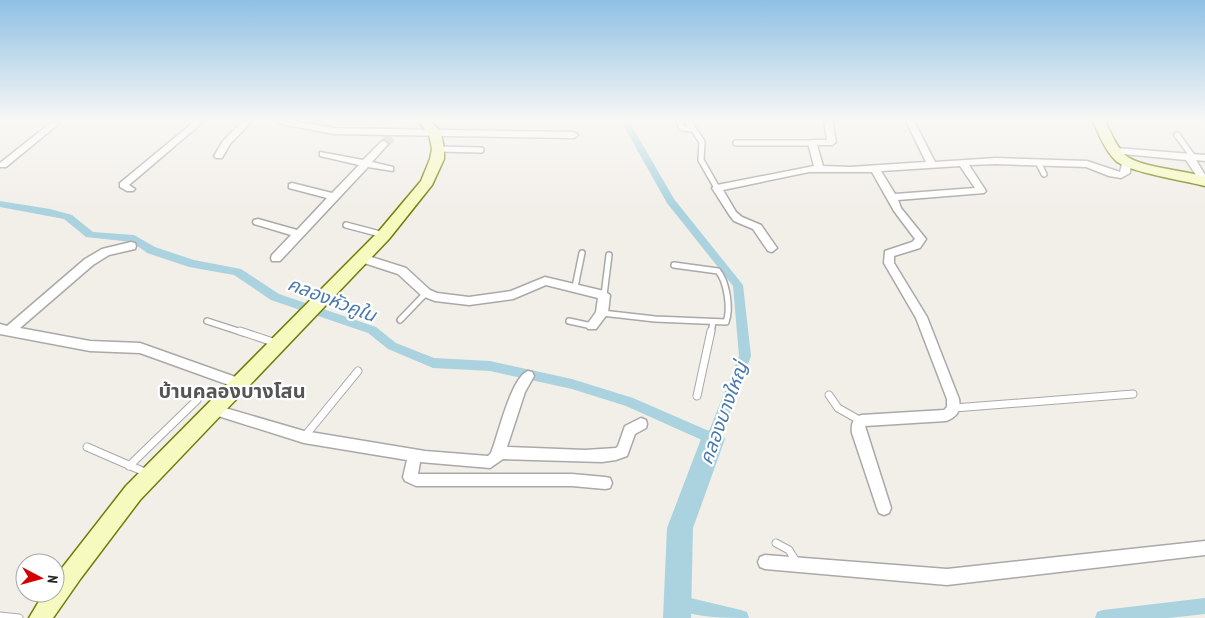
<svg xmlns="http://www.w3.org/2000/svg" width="1205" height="618" font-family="'PT Sans Narrow','Noto Sans Thai',sans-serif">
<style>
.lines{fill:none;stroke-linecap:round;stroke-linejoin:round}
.canal{fill:#aad3df;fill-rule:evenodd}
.river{fill:#aad3df;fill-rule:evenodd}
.street-tunnel{stroke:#c8c6c1;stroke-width:10;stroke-dasharray:10 5;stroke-linecap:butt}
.lane-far1-casing{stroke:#a9a9a9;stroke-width:8}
.lane-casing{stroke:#a9a9a9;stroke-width:9}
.street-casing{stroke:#a9a9a9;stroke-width:3}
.secondary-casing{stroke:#707d05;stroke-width:3}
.lane-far1{stroke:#fff;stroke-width:5}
.lane{stroke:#fff;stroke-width:7}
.street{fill:#fff;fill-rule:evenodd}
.secondary{fill:#f7fabf;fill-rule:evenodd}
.labels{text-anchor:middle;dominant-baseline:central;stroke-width:4.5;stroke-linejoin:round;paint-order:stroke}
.water-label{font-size:19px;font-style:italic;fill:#4a7aab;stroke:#fff}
.quarter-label{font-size:20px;font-weight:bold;fill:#555;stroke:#fff}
</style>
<rect width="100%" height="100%" fill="#f2efe9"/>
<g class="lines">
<g class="canal">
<polygon points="621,121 629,121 674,199 743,285 751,356 720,439 718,443 713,445 626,406 572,389 490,371 433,368 388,349 368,333 271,300 234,275 189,267 147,253 132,242 86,237 64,219 0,207 0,201 50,209 72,215 93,232 134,235 155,247 194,260 241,269 279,294 376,327 396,343 434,358 490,361 572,379 633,398 709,431 739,356 733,286 667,203"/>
<path d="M678,595L741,610L747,612L749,618C723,618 697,618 673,608L670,603L673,598Z"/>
<polygon points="1205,598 1205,614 1169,618 1095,618 1097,612 1103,610"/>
</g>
<polygon class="river" points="713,429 721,432 725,439 693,528 691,618 663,618 667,528 701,439 705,432"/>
<polyline class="street-tunnel" points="384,144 391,137"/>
<defs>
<g id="lane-far1">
<polyline points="679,121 682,128 692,129"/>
<polyline points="688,121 702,142 701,160 717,188"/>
<polyline points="1177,135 1193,157"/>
<polyline points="736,143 812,143"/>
<polyline points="438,149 481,150"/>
<polyline points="1038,162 1044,174"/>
<polyline points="346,225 384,235"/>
<polyline points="575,287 582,253"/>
<polyline points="604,295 609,255"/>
<path d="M602,313L655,319L726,322C731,309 727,282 718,271L674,265"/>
<polyline points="400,320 426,293"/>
<polyline points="207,321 244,333"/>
<polyline points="569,321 592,326"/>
<polyline points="711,333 713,322"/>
</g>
<g id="lane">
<polyline points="240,331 276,343"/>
<polyline points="829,395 838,408 861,421"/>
<polyline points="697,396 711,331"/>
<polyline points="954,408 1133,394"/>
<polyline points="304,437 358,371"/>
<polyline points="87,447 147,473"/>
<polyline points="129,466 197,400"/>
<polyline points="776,543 789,550 797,563"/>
<polyline points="0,616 19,618"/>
</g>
<g id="street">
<polygon points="53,121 62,121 6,167 0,167 0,163"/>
<polygon points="195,121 204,121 129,185 135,189 133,191 127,191 120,187 120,183"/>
<polygon points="243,121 252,121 230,144 222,158 216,158 214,156 223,141"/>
<polygon points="277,121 295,121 334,128 574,132 578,135 574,138 334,134 281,124"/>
<path d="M824,121H832L836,142L832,145H817L823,166L850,167L926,162L906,121H914L935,162L996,158L1087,161L1120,172L1123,160L1126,159L1131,162L1130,173L1121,178L1109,176L1086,167L996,164L969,165L986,191L984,193L898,200L901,208L926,239L920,248L894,256V263L927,317L959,399C961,411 957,417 946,421L865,426L891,508L889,513L884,515L879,513L877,508L852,433C851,425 852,419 861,415L944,410L947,407V399L916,318L884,263L885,251L912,242L915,239L894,211L872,172H809L723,190L736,212L742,217L761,225L777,248L772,252L768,251L753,229L734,221L730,216L712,188L717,185L814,166L808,143L812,140H827ZM960,166L975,188L895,194L881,171Z"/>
<polygon points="384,141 388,144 372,162 393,167 393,171 368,167 280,261 272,261 271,258 272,255 291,235 254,224 253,222 254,220 258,219 297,230 327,198 289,188 289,184 292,183 332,193 359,165 320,156 320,152 363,160 381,142"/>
<polygon points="1116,148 1205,155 1205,161 1196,160 1205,175 1205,185 1202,184 1186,160 1113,153 1112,151"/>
<polygon points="131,242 135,243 136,246 135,249 109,255 93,265 20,328 90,341 140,343 244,380 246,384 244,388 240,389 140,353 90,351 0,334 0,324 7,326 85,259 102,249"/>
<polygon points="362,254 406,268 430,290 437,293 469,297 511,291 545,277 604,291 610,295 608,313 596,329 588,329 586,326 596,312 598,298 546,285 513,299 469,305 435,301 422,296 398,274 358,261 357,258 358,255"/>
<path d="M528,371L532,372L534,376L525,392L507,447L585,450L616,448L618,446L625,426L641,418L646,420L647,424L646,428L635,434L627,456L616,460L602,462L503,459L490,468L420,462L418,474H572L605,477L610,478L612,483L610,488L605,489L572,486H416L405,481L403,477L407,460L304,443L215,415L211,414L209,410L211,406L215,405L304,431L425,451L488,456L491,453C498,436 511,377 528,371Z"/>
<polygon points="1205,541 1205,555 947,585 765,569 760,567 758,562 760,557 765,555 947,569"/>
</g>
<g id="secondary">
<polygon points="418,121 431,121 441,133 444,149 444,159 432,185 389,239 140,500 81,578 53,618 29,618 44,593 55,593 55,577 126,486 379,231 421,181 430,159 432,149 429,134"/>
<path d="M1093,121H1105C1111,133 1116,146 1125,155C1140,168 1185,170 1205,177V186C1186,181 1128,172 1116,161C1105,150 1099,135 1093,121Z"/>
</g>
</defs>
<use href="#lane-far1" class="lane-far1-casing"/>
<use href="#lane" class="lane-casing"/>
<use href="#street" class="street-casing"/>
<use href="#secondary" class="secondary-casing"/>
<use href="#lane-far1" class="lane-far1"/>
<use href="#lane" class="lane"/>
<use href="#street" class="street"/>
<use href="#secondary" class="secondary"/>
</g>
<linearGradient id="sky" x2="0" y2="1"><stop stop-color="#8fc0e4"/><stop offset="0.58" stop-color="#f9f8f5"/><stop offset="1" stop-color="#f9f8f5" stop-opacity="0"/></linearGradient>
<rect width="1205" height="208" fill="url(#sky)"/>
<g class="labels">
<g class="water-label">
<text transform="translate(332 299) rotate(21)">คลองหัวคูใน</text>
<text transform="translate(723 413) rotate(-70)">คลองบางใหญ่</text>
</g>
<g class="quarter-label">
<text x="232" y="391">บ้านคลองบางโสน</text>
</g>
</g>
<g transform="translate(40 578) rotate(96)"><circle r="24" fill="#ffffff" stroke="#a7a7a7"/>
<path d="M0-4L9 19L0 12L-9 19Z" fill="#d40000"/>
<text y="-8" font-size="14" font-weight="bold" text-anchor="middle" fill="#222222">N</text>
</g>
</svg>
